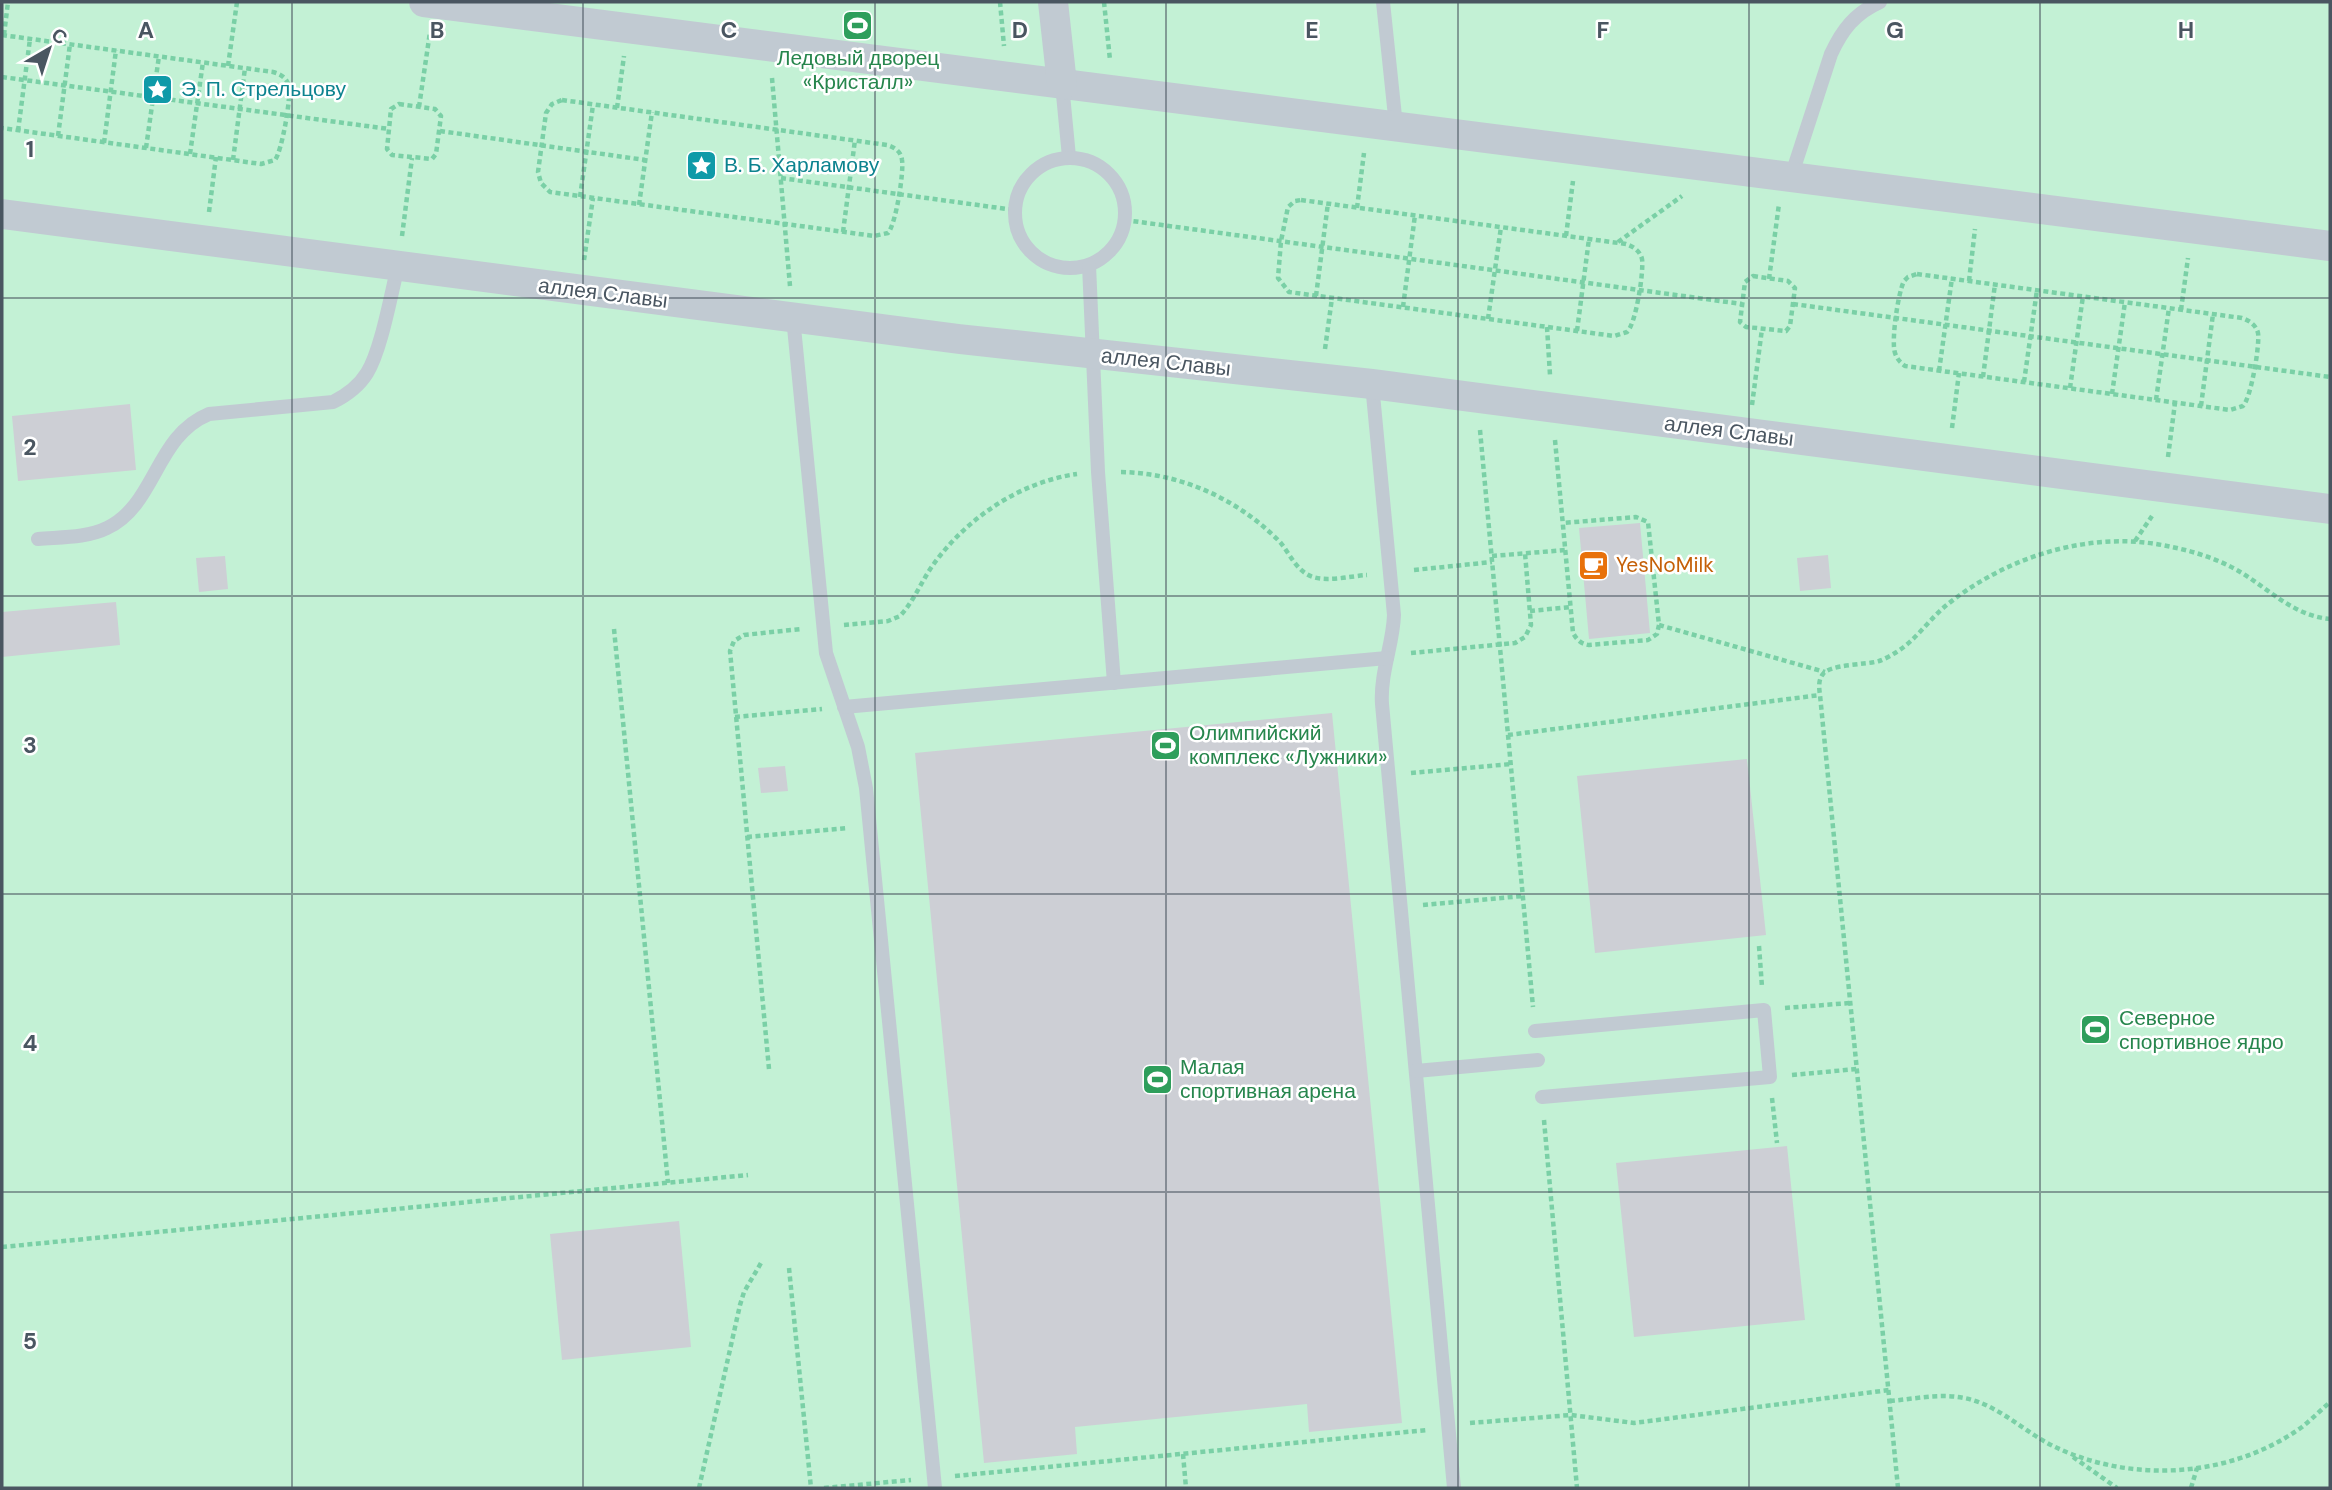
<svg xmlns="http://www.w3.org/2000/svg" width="2332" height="1490" font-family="'DM Sans',sans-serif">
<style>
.green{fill:#c3f1d5}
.building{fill:#cdcfd5}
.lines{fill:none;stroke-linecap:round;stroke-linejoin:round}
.path{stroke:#7ad0a6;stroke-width:4.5;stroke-dasharray:5 3.5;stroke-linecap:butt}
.lane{stroke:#c1cad2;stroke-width:14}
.street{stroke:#c1cad2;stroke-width:30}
.grid{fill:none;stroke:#4a5661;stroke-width:2;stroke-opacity:0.55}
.labels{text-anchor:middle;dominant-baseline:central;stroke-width:5;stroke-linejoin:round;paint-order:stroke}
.leisure-label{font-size:21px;fill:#27864d;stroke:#fff;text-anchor:start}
.culture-label{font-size:21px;fill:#0d838f;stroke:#fff;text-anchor:start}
.street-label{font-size:21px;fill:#4a5661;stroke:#fff}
.food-label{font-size:21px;fill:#c56008;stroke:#fff;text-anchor:start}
.grid-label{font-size:23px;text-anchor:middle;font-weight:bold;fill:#4a5661;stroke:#fff;stroke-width:5;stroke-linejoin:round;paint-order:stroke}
</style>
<rect width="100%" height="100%" fill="#f5f3f3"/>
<rect class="green" x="2" y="2" width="2328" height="1486"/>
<g class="building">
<polygon points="130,404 136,470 18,481 12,416"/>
<polygon points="1640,523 1650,633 1589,639 1579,528"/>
<polygon points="1828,555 1831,588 1800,591 1797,558"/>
<polygon points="225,556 228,589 199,592 196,558"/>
<polygon points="116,602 120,645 2,657 2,612"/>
<polygon points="1332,713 1402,1423 1309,1432 1307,1404 1075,1427 1077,1454 984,1463 915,753"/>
<polygon points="1747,759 1766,935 1595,953 1577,776"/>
<polygon points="785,766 788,791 761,793 758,768"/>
<polygon points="1787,1146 1805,1320 1634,1337 1616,1163"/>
<polygon points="679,1221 691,1347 562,1360 550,1234"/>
</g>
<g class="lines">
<g class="path">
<polyline points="1000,2 1004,46"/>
<polyline points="1104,2 1110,60"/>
<path d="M2,35L273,72C281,74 287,78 289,87C291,98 282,151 275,160L261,164L2,128"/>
<polyline points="4,35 8,2"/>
<polyline points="228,66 237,2"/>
<polyline points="2,77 389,129"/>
<polyline points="772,78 790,286"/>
<path d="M562,100L887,145C894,147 901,151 902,160C904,172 896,224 888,233L874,236L550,192L541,183L538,172L546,113L552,104Z"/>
<polygon points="399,104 435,109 441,116 436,154 432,159 392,155 387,149 391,109"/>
<polyline points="419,107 430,32"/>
<polyline points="617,108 624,56"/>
<polyline points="18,131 30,39"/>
<polyline points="440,131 645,160"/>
<polyline points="58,136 70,44"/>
<polyline points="104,143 116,50"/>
<polyline points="146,148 159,56"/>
<polyline points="190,154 203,62"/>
<polyline points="233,160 245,68"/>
<polyline points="781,178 1014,210"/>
<polyline points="580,197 593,105"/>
<path d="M1301,200L1626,244C1634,247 1640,251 1642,259C1644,271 1636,324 1627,332L1614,336L1289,292L1278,278L1281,241L1288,207L1295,201Z"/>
<polyline points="639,205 652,112"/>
<polyline points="1357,208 1364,153"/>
<polyline points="209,212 216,157"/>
<polyline points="1125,220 1742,304"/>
<polyline points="843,232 855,140"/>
<polyline points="402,236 412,158"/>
<polyline points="1566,236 1573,181"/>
<polyline points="1618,242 1682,196"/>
<polyline points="584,260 593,198"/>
<path d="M1917,274L2242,318C2250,321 2256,325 2258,333C2260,345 2251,398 2243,406L2230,410L1905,366C1900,362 1897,359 1895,353C1891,341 1898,293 1904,281L1908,277Z"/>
<polygon points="1753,276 1788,281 1795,288 1790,326 1786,331 1746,327 1740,322 1745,282"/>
<polyline points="1769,279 1779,204"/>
<polyline points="1969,281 1975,229"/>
<polyline points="1316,296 1328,203"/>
<polyline points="1793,304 2330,377"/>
<polyline points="1403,307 1415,215"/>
<polyline points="2181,310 2188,258"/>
<polyline points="1488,319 1501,227"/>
<polyline points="1547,327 1550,375"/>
<polyline points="1577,331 1589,239"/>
<polyline points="1325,349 1332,298"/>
<polyline points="1939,371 1952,278"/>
<polyline points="1983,377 1995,284"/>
<polyline points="2024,382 2037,290"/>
<polyline points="2070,388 2083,296"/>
<polyline points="2112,394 2125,302"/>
<polyline points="2156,400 2169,308"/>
<polyline points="1752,405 1762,329"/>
<polyline points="2201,406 2213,314"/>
<polyline points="1952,428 1959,373"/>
<polyline points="1480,430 1533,1007"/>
<path d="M1555,440L1573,633C1577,640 1581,644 1589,645L1648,640L1657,634L1659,625L1648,522L1636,517L1563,523"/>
<polyline points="2168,457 2175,403"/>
<path d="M1121,472C1181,473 1238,499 1280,542C1290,554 1297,572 1313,577C1328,582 1351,576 1367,575"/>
<polyline points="2135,541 2152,516"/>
<polyline points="1492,556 1566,550"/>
<polyline points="1414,570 1492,562"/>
<polyline points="1530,611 1571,607"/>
<path d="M844,625L888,621L900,616C914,601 921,582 933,565C966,519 1019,482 1077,474"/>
<polyline points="1659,625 1825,672"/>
<polyline points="614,629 668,1183"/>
<polyline points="1411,653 1515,643 1525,637 1531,625 1525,553"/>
<polyline points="735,717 822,709"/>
<polyline points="1508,735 1820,695"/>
<polyline points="1411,773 1511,764"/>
<polyline points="747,837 848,828"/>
<polyline points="1423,905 1523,896"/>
<polyline points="1759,946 1762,987"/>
<polyline points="1785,1008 1850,1003"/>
<polyline points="769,1069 730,651 734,641 744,635 801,629"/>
<polyline points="1792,1075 1857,1069"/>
<polyline points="1772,1098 1777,1143"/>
<polyline points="1544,1120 1577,1488"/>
<polyline points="2,1247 748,1175"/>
<polyline points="789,1268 811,1488"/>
<path d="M1890,1401C1914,1399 1940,1393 1964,1398C1997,1404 2023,1431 2053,1446C2131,1484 2231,1478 2302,1427C2312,1419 2321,1410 2330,1402"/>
<polyline points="1470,1423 1571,1415 1634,1423 1889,1390"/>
<polyline points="1183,1454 1186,1488"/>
<polyline points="2073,1457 2117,1488"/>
<polyline points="955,1476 1427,1430"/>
<polyline points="699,1488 740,1305 744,1292 761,1263"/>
<polyline points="824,1488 911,1480"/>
<path d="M1898,1488L1820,695C1819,688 1818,680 1823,674C1830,664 1866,665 1879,661C1885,659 1892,655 1898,651C1917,639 1930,618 1948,604C2008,556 2091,530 2167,546C2193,551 2219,559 2242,573C2271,591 2295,616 2330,619"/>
<polyline points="2191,1488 2197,1468"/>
</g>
<g class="lane">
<polyline points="1383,2 1396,126"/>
<polyline points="1062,84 1069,157"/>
<circle cx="1070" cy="213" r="55"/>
<path d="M1791,177L1831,54C1842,30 1855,13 1880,2"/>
<polyline points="1089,265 1098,472 1114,683"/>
<polyline points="793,317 826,653 858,747 866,788 935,1488"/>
<path d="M1372,384L1394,615C1393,645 1380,673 1382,704L1454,1488"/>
<path d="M38,539C60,537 87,538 107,528C156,505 155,436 209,414L333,402C347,395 359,386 367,373C381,351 391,294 398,266"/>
<polyline points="844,707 1387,658"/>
<polyline points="1535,1031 1764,1010 1770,1077 1542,1097"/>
<polyline points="1416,1071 1538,1060"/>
</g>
<g class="street">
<polyline points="424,2 2330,246"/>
<polyline points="1053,2 1062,84"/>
<polyline points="2,214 959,339 1372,384 2330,509"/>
</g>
</g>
<path class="grid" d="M292,2V1488M583,2V1488M875,2V1488M1166,2V1488M1458,2V1488M1749,2V1488M2040,2V1488M2,298H2330M2,596H2330M2,894H2330M2,1192H2330"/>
<defs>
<symbol id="stadium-square" viewBox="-11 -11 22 22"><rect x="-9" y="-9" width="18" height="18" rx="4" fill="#2e9e5b" stroke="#fff"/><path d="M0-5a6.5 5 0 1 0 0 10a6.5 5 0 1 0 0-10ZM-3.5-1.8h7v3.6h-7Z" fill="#fff"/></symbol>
<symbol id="sight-square" viewBox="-11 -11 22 22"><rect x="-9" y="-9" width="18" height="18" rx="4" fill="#0f9aa8" stroke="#fff"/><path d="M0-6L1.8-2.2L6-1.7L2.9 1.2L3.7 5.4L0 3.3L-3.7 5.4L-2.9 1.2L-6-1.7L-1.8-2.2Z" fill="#fff"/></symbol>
<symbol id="cafe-square" viewBox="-11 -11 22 22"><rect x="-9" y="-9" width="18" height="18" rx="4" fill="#e8710a" stroke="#fff"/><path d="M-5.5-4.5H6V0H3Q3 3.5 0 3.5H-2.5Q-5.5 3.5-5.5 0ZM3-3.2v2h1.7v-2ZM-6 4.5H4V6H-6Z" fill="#fff"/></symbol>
</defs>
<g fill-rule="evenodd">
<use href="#stadium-square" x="840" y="8" width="35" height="35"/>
<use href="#sight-square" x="140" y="72" width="35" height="35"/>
<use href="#sight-square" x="684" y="148" width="35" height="35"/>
<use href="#cafe-square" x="1576" y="548" width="35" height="35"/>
<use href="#stadium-square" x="1148" y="728" width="35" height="35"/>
<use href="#stadium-square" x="2078" y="1012" width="35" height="35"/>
<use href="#stadium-square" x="1140" y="1062" width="35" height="35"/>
</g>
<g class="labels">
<g class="leisure-label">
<text x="858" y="58" text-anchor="middle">Ледовый дворец<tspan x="858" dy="24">«Кристалл»</tspan></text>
<text x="1189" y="733">Олимпийский<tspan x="1189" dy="24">комплекс «Лужники»</tspan></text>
<text x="2119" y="1018">Северное<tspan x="2119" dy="24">спортивное ядро</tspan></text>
<text x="1180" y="1067">Малая<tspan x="1180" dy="24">спортивная арена</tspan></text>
</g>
<g class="culture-label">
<text x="181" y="89">Э. П. Стрельцову</text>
<text x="724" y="165">В. Б. Харламову</text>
</g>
<g class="street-label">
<text transform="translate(603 293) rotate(7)">аллея Славы</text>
<text transform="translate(1166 362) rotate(6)">аллея Славы</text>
<text transform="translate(1729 431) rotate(7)">аллея Славы</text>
</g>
<g class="food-label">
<text x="1616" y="565">YesNoMilk</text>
</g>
</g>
<g class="grid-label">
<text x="146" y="38">A</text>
<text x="437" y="38">B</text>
<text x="729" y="38">C</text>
<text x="1020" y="38">D</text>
<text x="1312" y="38">E</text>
<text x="1603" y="38">F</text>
<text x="1895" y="38">G</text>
<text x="2186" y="38">H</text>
<text x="30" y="157">1</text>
<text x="30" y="455">2</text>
<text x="30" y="753">3</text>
<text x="30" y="1051">4</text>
<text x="30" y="1349">5</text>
</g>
<rect width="2332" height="1490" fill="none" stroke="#4a5661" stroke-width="7"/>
<g transform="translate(49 49) rotate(39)" stroke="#ffffff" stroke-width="5" paint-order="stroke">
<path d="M0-5L12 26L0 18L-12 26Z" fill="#4a5661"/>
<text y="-10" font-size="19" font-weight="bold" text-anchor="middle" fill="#4a5661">С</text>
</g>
</svg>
